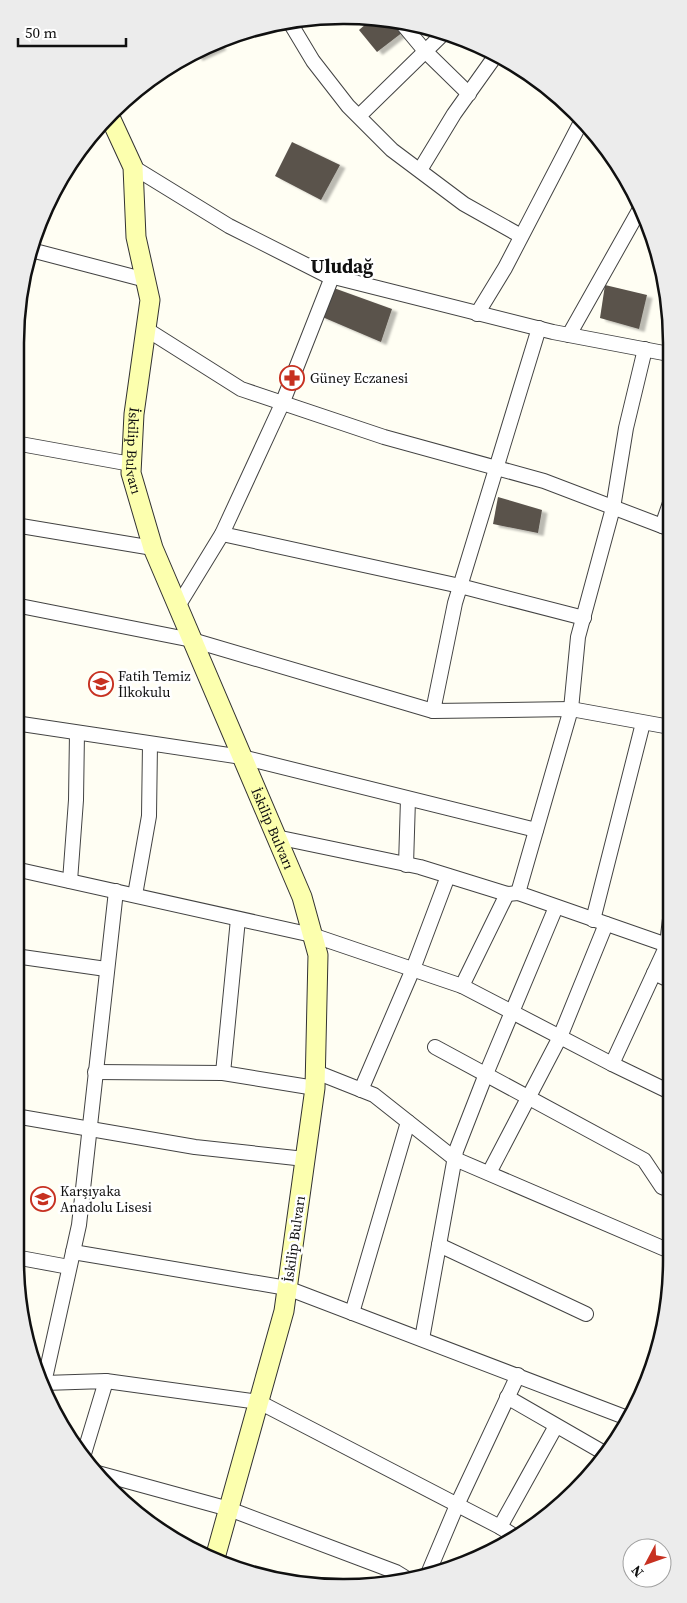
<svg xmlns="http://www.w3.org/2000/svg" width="687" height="1603" font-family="'Source Serif 4',serif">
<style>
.building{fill:#5a534c;filter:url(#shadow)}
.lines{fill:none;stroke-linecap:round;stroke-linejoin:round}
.street-casing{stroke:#434343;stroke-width:16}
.secondary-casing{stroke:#323232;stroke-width:21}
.street{stroke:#fff;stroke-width:14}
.secondary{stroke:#fcffae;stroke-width:19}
.labels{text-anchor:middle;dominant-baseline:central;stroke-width:5;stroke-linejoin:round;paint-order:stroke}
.poi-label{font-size:14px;fill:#101010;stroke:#fff;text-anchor:start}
.street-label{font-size:14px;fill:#101010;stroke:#fff}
.district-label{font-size:19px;font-weight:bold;fill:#101010;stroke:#fff}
.rim{fill:none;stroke:#101010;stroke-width:2.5}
</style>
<defs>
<filter id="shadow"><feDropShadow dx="5.5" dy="3" stdDeviation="1" flood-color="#0004"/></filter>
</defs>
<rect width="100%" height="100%" fill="#fffef3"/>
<g class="building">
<polygon points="374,17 393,19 403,32 377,52 359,30"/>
<polygon points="217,42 221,47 197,58 194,52"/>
<polygon points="292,142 340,165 321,200 275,176"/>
<polygon points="605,285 647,295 639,329 600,318"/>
<polygon points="331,287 392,309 381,342 320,316"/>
<polygon points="498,497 542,510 538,533 493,524"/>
</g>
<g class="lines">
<defs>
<g id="street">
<polyline points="289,21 313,61 348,106 392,150 464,204 521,236"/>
<polyline points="400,21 425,51 469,94"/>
<polyline points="359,116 445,32"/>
<polyline points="133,167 229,226 326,275 553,332 669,354"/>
<polyline points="420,170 454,114 496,55"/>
<polyline points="31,250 146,280"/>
<polyline points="477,314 505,268 582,120"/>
<polyline points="539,328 455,603 433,711 571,709 670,727"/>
<polyline points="146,329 241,389 384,437 544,481 670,529"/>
<polyline points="569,335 641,207"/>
<polyline points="645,349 626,428 613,508 578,637 571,709 518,893 667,945 612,1064 672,1093"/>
<polyline points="15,443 131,464"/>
<polyline points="15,525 153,548"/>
<polyline points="662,526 670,503"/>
<polyline points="222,534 460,586 584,618"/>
<polyline points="15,605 192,640 433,711"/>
<polyline points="178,606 222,534 282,404 332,277"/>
<polyline points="15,723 242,757 536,830"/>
<polyline points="276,837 420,867 507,894 518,893"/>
<polyline points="406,865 408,799"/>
<polyline points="15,869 312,935 462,986 612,1064"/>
<polyline points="70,881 76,800 77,733"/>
<polyline points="135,895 149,816 150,744"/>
<polyline points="671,910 667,945 671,947"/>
<polyline points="593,920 643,723"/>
<polyline points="15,956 106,969"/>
<polyline points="654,973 671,981"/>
<polyline points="462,986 507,894"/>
<polyline points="435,1047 644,1160 662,1187 672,1191"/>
<polyline points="95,1072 223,1073 315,1088"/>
<polyline points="316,1072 374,1095 455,1159 672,1252"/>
<polyline points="223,1073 238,919"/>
<polyline points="361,1090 413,969 448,876"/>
<polyline points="15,1116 195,1147 305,1159"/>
<polyline points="489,1173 560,1037 606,924"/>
<polyline points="439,1245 586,1314"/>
<polyline points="73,1252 287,1288 630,1419"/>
<polyline points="15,1257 69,1267"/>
<polyline points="352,1313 408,1122"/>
<polyline points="422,1339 456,1151 486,1074 556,907"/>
<polyline points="106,1381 259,1402 500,1527 516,1537"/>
<polyline points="41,1383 44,1383 79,1225 116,891"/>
<polyline points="44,1383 106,1381 83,1457"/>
<polyline points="507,1397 606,1454"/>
<polyline points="94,1472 229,1509 396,1572 409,1580"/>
<polyline points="500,1527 556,1426"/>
<polyline points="427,1576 457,1505 518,1375"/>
</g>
<g id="secondary">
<path id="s1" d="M109,115L133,167L136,237L150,300L134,414L131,473L153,548L302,897L318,955L315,1088L284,1311L215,1558"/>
</g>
</defs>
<use href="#street" class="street-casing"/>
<use href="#secondary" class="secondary-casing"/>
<use href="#street" class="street"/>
<use href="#secondary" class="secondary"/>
</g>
<defs>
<symbol id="pharmacy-ring" viewBox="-11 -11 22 22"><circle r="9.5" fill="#fff" stroke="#c73121" stroke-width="1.5"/><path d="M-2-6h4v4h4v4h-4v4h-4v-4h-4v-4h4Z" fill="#c73121"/></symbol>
<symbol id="school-ring" viewBox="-11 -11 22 22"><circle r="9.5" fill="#fff" stroke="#c73121" stroke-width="1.5"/><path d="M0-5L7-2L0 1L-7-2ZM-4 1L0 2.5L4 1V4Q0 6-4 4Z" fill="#c73121"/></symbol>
</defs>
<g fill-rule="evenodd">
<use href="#pharmacy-ring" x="278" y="364" width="28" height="28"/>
<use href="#school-ring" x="87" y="670" width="28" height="28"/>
<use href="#school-ring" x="29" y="1185" width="28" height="28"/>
</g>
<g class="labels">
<g class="poi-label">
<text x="310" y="378">Güney Eczanesi</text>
<text x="118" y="676">Fatih Temiz<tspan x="118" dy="16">İlkokulu</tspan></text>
<text x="60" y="1191">Karşıyaka<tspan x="60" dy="16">Anadolu Lisesi</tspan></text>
</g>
<g class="street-label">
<text stroke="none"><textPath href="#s1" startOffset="344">İskilip Bulvarı</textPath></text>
<text stroke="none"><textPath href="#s1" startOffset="749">İskilip Bulvarı</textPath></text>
<text transform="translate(294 1239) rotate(-82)">İskilip Bulvarı</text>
</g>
<g class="district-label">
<text x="342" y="266">Uludağ</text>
</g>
</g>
<path d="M0 0H687V1603H0ZM343 24H344A319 319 0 0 1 663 343V1260A319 319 0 0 1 344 1579H343A319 319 0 0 1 24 1260V343A319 319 0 0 1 343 24Z" fill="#ececec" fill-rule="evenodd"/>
<path class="rim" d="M343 24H344A319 319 0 0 1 663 343V1260A319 319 0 0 1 344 1579H343A319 319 0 0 1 24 1260V343A319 319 0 0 1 343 24Z"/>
<g transform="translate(647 1563) rotate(229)"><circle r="24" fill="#ffffff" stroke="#9f9f9f"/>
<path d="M0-4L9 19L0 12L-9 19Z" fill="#c73121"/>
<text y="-8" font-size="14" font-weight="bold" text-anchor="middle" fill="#101010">N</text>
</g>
<path d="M18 38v8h108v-8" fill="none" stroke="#101010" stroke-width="2.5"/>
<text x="25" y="38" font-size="15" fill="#101010" stroke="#ffffff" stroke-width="4" paint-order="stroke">50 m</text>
</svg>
